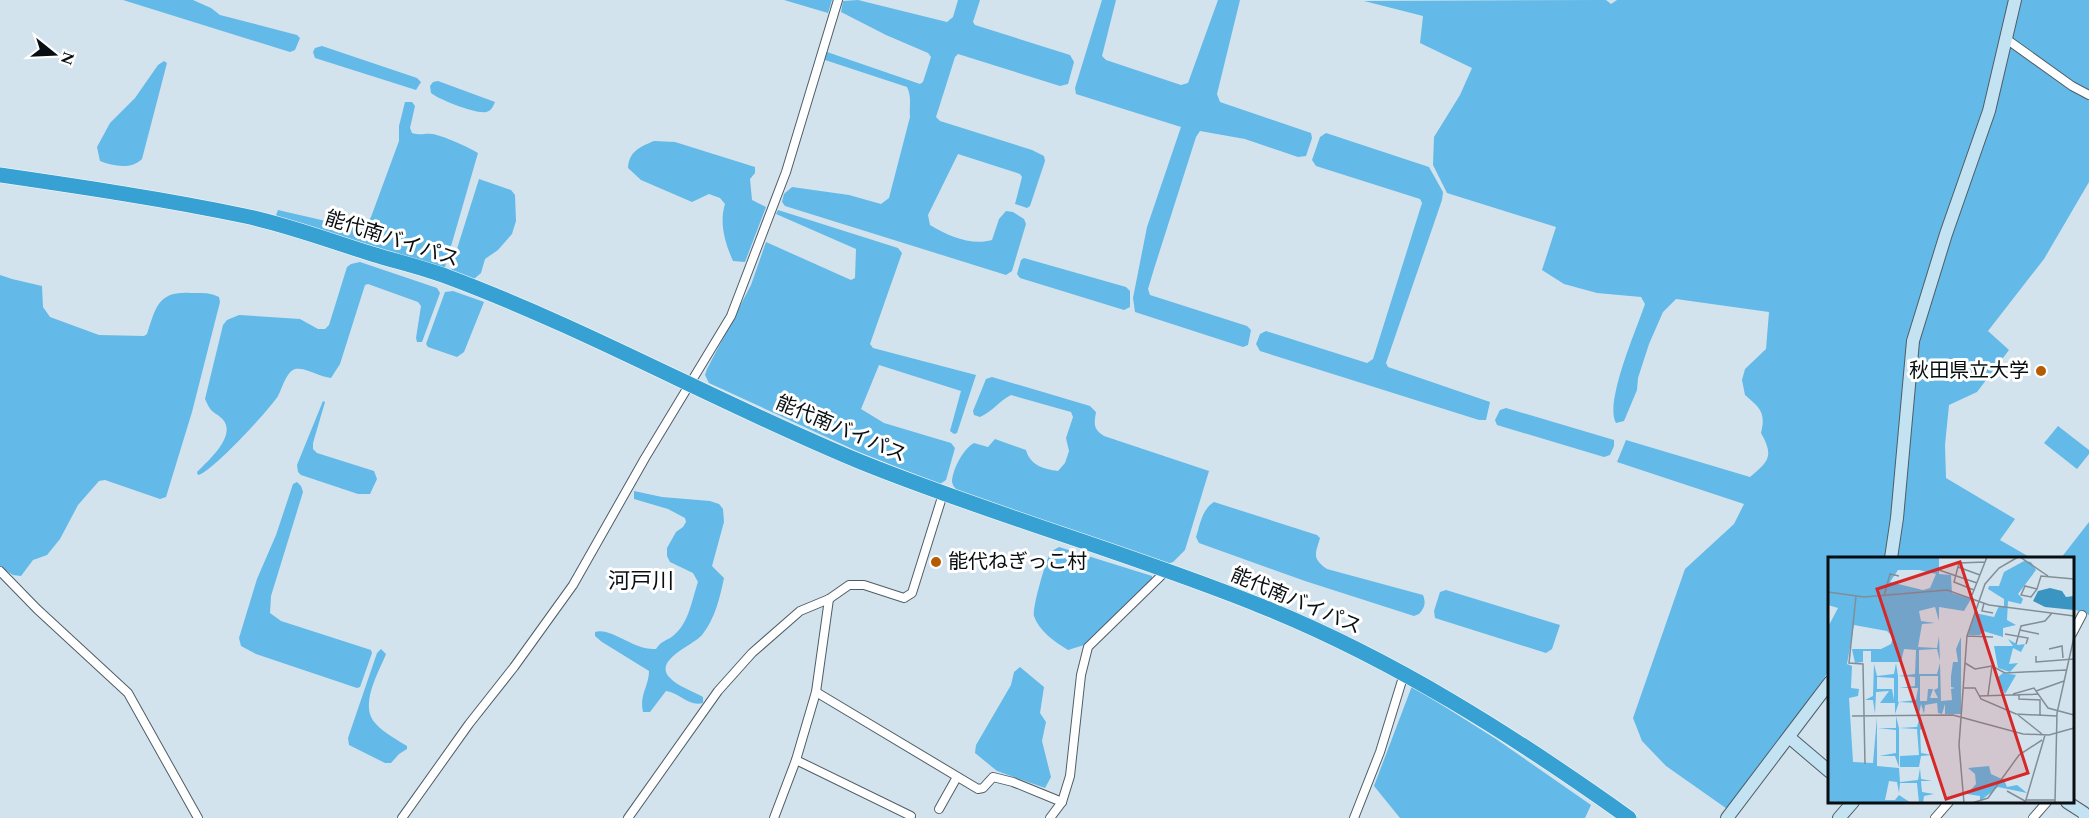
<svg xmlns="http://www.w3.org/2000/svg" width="2089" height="818" font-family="Spectral,'Noto Sans JP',serif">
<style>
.green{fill:#63b9e7}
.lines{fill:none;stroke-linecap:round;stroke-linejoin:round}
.street-casing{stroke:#4f5d66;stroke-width:10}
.secondary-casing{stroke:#4f5d66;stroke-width:14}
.highway-casing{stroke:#fff;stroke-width:16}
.street{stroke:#fff;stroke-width:8}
.secondary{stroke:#c3e3f2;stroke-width:12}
.highway{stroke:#38a1d3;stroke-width:15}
.poi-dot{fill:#b65b00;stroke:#fff;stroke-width:2}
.labels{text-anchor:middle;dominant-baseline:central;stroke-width:6;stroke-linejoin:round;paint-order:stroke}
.street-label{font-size:20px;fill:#080e11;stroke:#fff}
.poi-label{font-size:20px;fill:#080e11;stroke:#fff;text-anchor:end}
.quarter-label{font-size:22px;fill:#080e11;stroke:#fff}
.inset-road{fill:none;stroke:#828e95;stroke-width:1.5}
.view{fill:#d62828;fill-opacity:0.15;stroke:#d62828;stroke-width:3}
.inset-edge{fill:none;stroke:#080e11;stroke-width:3}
</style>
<rect width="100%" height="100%" fill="#d3e3ed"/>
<g class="green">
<polygon points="123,0 193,0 211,8 220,15 297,35 300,38 295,50 290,52"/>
<polygon points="784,0 832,0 828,13"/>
<path d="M858,0L947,22L953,17L958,0H980L973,22L975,25L1070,55L1074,62L1068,84L1060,86L958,54L955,57L936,117L940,121L1032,150L1044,156L1045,161L1030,206L1027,208L1015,204L1022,177L1020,174L958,154L928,215L930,225C948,236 972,246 992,240L999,219L1006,211L1013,212L1024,219L1026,224L1012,271L1006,275L785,206L782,202L784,194L792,187L849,195L881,204L889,198L910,117C909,106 912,97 907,87L825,60L824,55L827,52L920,84L923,82L931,57L928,53L886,35L841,12L843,1Z"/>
<polygon points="1102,0 1116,0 1102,56 1106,60 1181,85 1188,83 1218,0 1240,0 1217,94 1220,102 1311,133 1312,138 1306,156 1298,157 1245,139 1200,131 1196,137 1154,269 1148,289 1150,295 1247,326 1251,330 1248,345 1243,347 1135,312 1133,298 1147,227 1181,127 1076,94 1075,88"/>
<path d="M1606,0L1611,4L1617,0H2089V182L2044,259L1988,331L2009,350L1977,392L1949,405L1945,445L1946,478L2015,519L2000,540L2031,558H1830L1829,671L1730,811L1666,766L1642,741L1633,718L1685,569L1734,524L1744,504L1617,462L1626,440L1750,477C1769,461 1774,456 1761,433C1766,412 1760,408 1745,395L1742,380L1745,369L1766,349L1769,312L1676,299L1663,312L1649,344L1638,378L1637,390L1624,421L1616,423C1604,403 1637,328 1645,304L1641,297L1597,293L1564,284L1542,270L1556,227L1447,193L1433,165L1434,137L1460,95L1472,68L1420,43L1423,16L1364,1Z"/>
<polygon points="322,46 417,78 421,82 416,90 315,58 313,52 315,48"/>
<path d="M164,61L167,63L142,159C131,170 113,166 100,161L97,147L110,123L135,98L158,65Z"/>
<path d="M438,81L495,102C493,107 491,111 486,112C475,114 440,100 431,93L430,86L433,82Z"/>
<path d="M405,102H412L415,106L410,128L412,133C423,136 423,133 432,134C442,135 470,148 478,153L445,267L439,270L282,221L276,215L278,210L356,228L366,225L371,217L399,141V126Z"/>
<polygon points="1326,133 1429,167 1443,192 1442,200 1386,363 1388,367 1490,402 1486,420 1479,420 1260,351 1256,344 1260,334 1266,331 1367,363 1373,359 1422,203 1420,199 1316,166 1312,160 1320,137"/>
<path d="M654,141L675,142L755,167V173L750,179L752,200L766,207L745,262L733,261C725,243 719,223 725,204L720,198L709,194L692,202L641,180L628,168C629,151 640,147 654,141Z"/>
<polygon points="479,179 511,190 515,195 516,221 512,234 498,250 485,259 481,273 474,279 453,274 451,268"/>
<polygon points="778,210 898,248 902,253 870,344 873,348 976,375 957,433 954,434 950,431 961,391 879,365 861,409 884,423 951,443 955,448 946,480 940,484 859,452 709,383 705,375 707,369 751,285 766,242 851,280 855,278 856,249 776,214"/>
<polygon points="1024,258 1126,287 1130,291 1130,307 1124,310 1020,278 1017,274 1021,260"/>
<path d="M360,262L437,288L440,293L422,342H417L416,338L421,306L418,302L368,284L365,285L340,364L331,378C320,377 305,367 295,369C286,372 282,389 278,396C269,410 212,472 198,475L197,472C207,462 231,441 226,425C224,418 217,415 212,411C209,408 207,403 205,399L223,325L227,320L239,315L300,319L318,329H325L329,325L347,267L351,264Z"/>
<path d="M0,275L12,279L42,286L43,307L50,317L99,335L144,336L147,334C156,307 158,291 191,293C201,293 210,292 219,297L220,302L192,412L166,497L160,499L105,480L99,481L78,505L60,539L47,555L33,560L21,576L13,575L0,567Z"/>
<polygon points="453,291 484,302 464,352 457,357 428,347 426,344 445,292"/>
<path d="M992,377L1090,406L1096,412C1094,424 1093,429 1104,436L1209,471L1185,550L1173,562L1167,564L960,493C957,490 952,486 952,481C953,469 963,449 974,443L988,447L995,439L1026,450C1030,465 1043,469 1058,471L1065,463L1069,451L1066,438L1073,417L1071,412L1011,395C999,401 992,412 980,417L974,415L973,411L986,379Z"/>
<polygon points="323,401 325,402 313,443 313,449 317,453 374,471 377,479 370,494 358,494 301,475 298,472 297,465"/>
<polygon points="1506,408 1614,440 1614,446 1610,455 1604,457 1497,425 1495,420 1500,410"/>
<polygon points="2058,426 2089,450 2089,454 2077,469 2044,443"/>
<polygon points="297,482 301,486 303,492 271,596 270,613 281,621 371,650 372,653 360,687 357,688 256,654 241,646 239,638 257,579 276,535 293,484"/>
<path d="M634,491L662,497L710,501L719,504L723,509L724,522L712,566L724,578C720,597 715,619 702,635C694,645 652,660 670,678C677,686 693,691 703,697V703C689,707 680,693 666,691L650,712H643C639,695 649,686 649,671L602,642L595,636V632C612,627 634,651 656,649C663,639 666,642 674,635C689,623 692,599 698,582L693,573L670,562L667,556V548L676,532L683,527L686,522L685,518L668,509L634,499Z"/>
<path d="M1214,502L1317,535L1320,538C1315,555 1312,558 1327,569L1423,595C1426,603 1425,607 1419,614L1414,616L1305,581L1199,543L1196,537C1200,525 1202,509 1214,502Z"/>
<polygon points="2089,522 2089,615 2073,609 2072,558 2061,558"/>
<path d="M1059,547L1152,576V580L1084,645L1068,650C1055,642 1039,631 1034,616C1032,608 1046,559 1051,552C1053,550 1056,549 1059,547Z"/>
<polygon points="1446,590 1560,625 1552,649 1546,653 1435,618 1434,611 1440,592"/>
<path d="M381,649L386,654C379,672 358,706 376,724C384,733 396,739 407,746V749L399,754L391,763H385L349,745L348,738L377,653Z"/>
<polygon points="1020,667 1044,687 1040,713 1046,722 1042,741 1051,777 1045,788 997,771 975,753 976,745 1011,685 1014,672"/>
<polygon points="1412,686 1496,739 1591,805 1585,818 1400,818 1374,786"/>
</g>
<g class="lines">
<defs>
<g id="street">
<polyline points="2005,38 2072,86 2089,95"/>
<polyline points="0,571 37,609 128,693 198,818"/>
<polyline points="2072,634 2082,615"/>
<polyline points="816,692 978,789 983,788 993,777 1013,782 1062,802"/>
<polyline points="796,760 911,816"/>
<polyline points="939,809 957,777"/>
<polyline points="402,818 469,724 514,667 573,585 645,458 731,316 786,172 838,0"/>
<polyline points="628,818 718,691 752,653 800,611 829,599 849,585 864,585 904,598 912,593 943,494"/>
<polyline points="774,818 796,760 816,692 829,599"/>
<polyline points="1050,818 1062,802 1070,776 1081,675 1088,647 1166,571"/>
<polyline points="1354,818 1380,752 1404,674"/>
<polyline points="1935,818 1949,802"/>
<polyline points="2033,818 2047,802"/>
</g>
<g id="secondary">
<polyline points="1891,558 1897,518 1913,341 1946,234 1989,111 2015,0"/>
<polyline points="1790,738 1830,772"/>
<polyline points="2067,802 2084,813 2085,818"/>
<polyline points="1727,818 1830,682"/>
<polyline points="1839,818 1853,802"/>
</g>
<path id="highway" d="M0,175C82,187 164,199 245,216C288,225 330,241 372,254C398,262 424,268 448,277C590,330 722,405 861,462C992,515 1130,553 1261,606C1393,659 1514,736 1629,818"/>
</defs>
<use href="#street" class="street-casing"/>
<use href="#secondary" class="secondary-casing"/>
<use href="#highway" class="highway-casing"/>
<use href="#street" class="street"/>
<use href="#secondary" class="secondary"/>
<use href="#highway" class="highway"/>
</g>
<g class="poi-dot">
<circle cx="2041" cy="371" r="6"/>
<circle cx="936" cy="562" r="6"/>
</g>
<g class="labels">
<g class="street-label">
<text transform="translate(392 239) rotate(18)">能代南バイパス</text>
<text transform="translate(841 429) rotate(23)">能代南バイパス</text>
<text transform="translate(1296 601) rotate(23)">能代南バイパス</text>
</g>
<g class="poi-label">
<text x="2029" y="371">秋田県立大学</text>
<text x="948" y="562" text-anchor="start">能代ねぎっこ村</text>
</g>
<g class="quarter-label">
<text x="641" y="581">河戸川</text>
</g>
</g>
<g transform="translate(1828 557)">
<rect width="246" height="246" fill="#d3e3ed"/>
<path d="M0,0H111V17L123,18L124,36L143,42L136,54L111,50V64L107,50L91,54L93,64L107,66L94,67L90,90L109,91L111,79L112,104L109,92L91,93V117H109L112,106L113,144L124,143L123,132L127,131L123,130V119L125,105H130L128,92L133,80V157H117V147L114,157L110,156L109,146L97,148L96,157L93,147L91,157L88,146L71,145L67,157V146H52L61,134L48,135L47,157L45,143H37L45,139L46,107L49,119L66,117L68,106L70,119L87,117L88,93L76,92L73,105H43V94H35V105L27,106L24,92H53L63,87L65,80L59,74L26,68L19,107L24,109L23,131L31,132L30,139L21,141L25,205L45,206L49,160V209L71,211L72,225L90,223L92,211L93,222L104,224H93L94,235L106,237L96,239L95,246H91L89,226H72L71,236L69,225L61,224L57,243H67L71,238L83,246H0V70L10,51L0,48ZM70,13H91L108,17L102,31L95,33L62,25ZM70,119L87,120V129L71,131H90L88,143L70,145ZM92,119H110V131L106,133L110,141H102L105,132H100L99,144H92ZM49,120L66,121V143L64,132H49ZM196,4L203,5L208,13L190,37L195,42L193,47L180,44L179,63L188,68L175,71V80L155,74L152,78H140L147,56L166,60L171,49H176V42L160,32L161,29H171L176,15ZM180,82L190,88L197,87L193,95L185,91L181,107L190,106L182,115L170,111L166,89H185ZM175,116L188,118L177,137L169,121ZM68,159L71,171L89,170L92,159L95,171L92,173L93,196L104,198L93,199L91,210H72V199L91,198L89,172L71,171V210L67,199H51L68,196V173L50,171H68ZM161,209L163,217L176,223L179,230L189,228L199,236L170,230L152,244V239L139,237L148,227L147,217L140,211Z" fill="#63b9e7" fill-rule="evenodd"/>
<path d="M222,31L234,34L238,40L246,39V53L217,50L205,44L210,34Z" fill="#3b95c2"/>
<path class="inset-road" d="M192,0L220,19M130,10L152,18M111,13L149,26M209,32L197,29L193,38L203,40L209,32L213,19L246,22M146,33L126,25L131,6L157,5M0,35L36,40L119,33L161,48L246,59M144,38L159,0M28,39L21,106L35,107L37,207M56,39L62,17L71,19M156,46L154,54L165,56M192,73L211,77M177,77L200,81L198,87M139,79L165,80M188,87L193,69L217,64L224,56M221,92L234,89L235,101M208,99V105L246,102M137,106L147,112L164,109L177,116L238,113M136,131H147L153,142L188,157L229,159M208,134L236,124M185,137L206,131L220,151L246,158M191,137V142L212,143V158M160,138L164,109M151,139L210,137M190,158L214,177M24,159L125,158L195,177L221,178L246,171M179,234L197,244M198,243H227M136,246L131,188L139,79L157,27L171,11L190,0M144,246L160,241L191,198L214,183M197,246L217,178M227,246L229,156L246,80"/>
<path class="view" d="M132,5L200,216L118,242L49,32Z"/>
<rect width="246" height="246" class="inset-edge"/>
</g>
<g transform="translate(54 54) rotate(108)" stroke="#ffffff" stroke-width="4.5" paint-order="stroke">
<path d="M0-4.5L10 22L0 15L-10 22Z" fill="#080e11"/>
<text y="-9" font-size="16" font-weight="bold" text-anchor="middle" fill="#080e11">N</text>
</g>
</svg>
